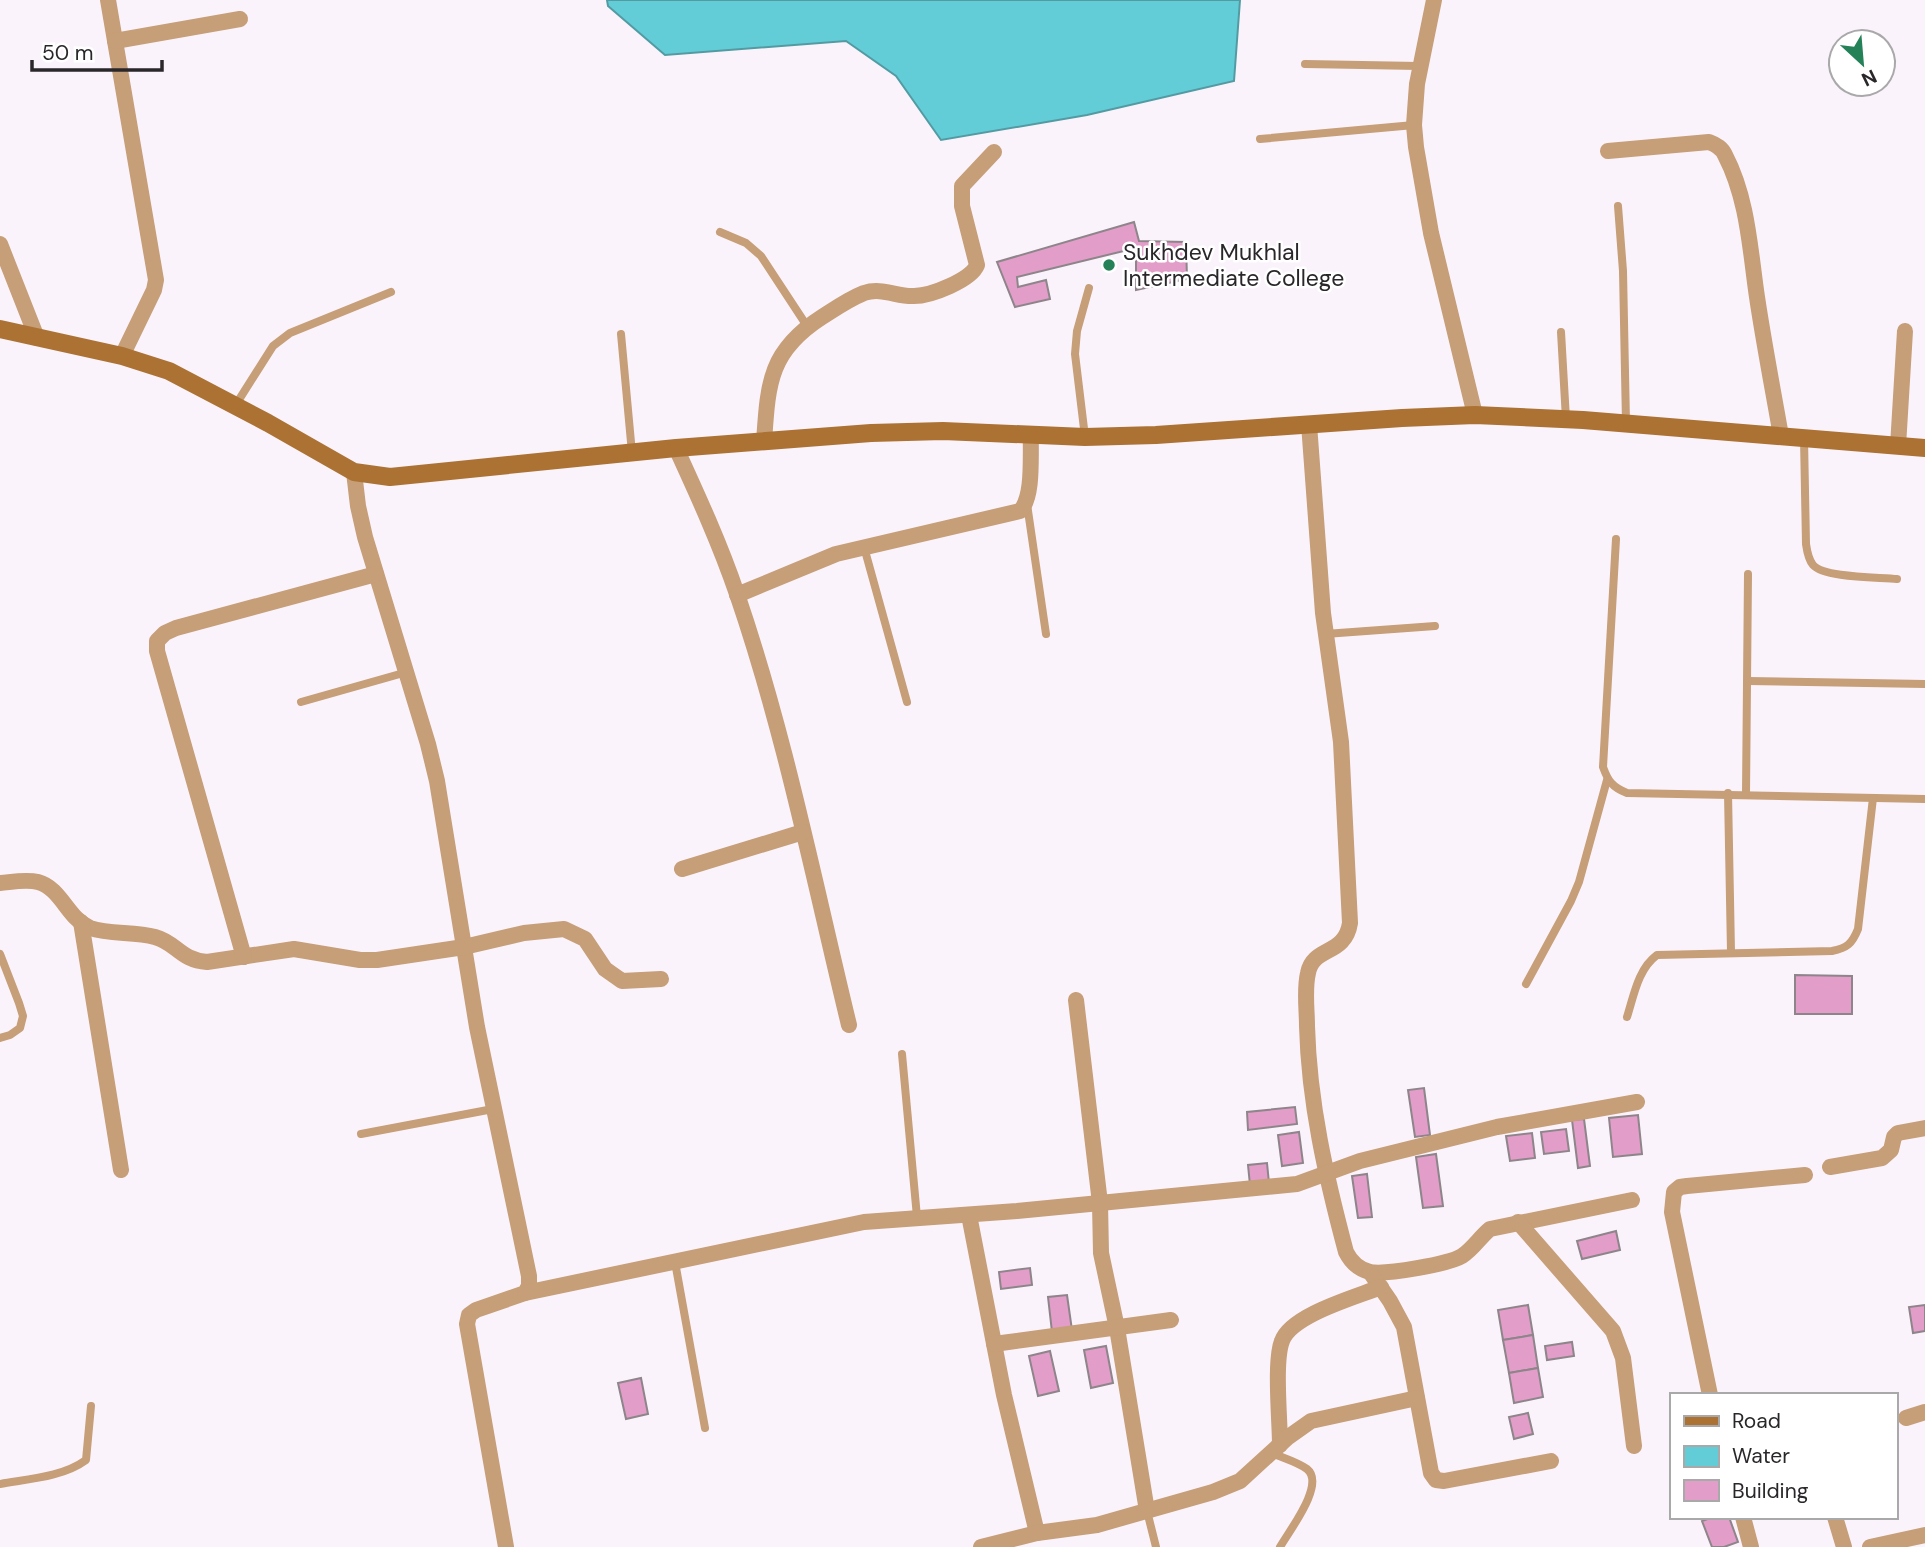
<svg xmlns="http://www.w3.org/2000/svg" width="1925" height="1547" font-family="'DM Sans',sans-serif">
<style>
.water{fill:#63cdd7;stroke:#529ba3;stroke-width:2}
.building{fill:#e29dc8;stroke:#8d858a;stroke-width:2}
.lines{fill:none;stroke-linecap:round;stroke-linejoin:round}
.service{stroke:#c69e77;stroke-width:8}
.minor{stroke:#c69e77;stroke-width:16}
.secondary{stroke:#ac7233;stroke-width:18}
.poi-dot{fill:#258157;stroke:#fff;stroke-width:2.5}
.labels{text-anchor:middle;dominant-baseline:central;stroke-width:5;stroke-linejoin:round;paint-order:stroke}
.poi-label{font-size:23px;fill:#2a272a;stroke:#fff;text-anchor:start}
</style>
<rect width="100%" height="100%" fill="#faf3fb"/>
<polygon class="water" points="607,0 1240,0 1234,81 1087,115 941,140 896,76 846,41 665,55 608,6"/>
<g class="building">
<polygon points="1134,222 1139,241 1186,242 1187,279 1136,290 1136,248 1017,277 1018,287 1046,280 1050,299 1015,307 997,262"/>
<polygon points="1795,975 1852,976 1852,1014 1795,1014"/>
<polygon points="1424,1088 1430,1135 1415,1137 1408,1090"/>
<polygon points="1295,1107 1297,1124 1248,1130 1247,1112"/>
<polygon points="1638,1115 1642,1154 1613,1157 1609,1118"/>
<polygon points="1584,1119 1590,1166 1578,1168 1572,1120"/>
<polygon points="1566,1129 1569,1151 1544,1154 1541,1132"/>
<polygon points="1299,1132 1303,1163 1282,1166 1278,1135"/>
<polygon points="1532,1133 1535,1158 1510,1161 1506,1136"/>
<polygon points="1436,1154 1443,1206 1423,1208 1416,1157"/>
<polygon points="1267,1163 1269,1183 1250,1185 1248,1165"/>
<polygon points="1367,1174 1372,1217 1358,1218 1352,1176"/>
<polygon points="1616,1231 1620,1250 1582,1259 1577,1241"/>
<polygon points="1030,1268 1032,1285 1001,1289 999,1272"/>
<polygon points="1067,1295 1072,1330 1052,1332 1048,1297"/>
<polygon points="1528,1305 1533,1335 1503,1340 1498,1310"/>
<polygon points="1925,1305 1925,1331 1913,1333 1909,1307"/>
<polygon points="1533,1335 1538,1368 1509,1373 1503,1340"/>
<polygon points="1572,1342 1574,1356 1547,1360 1545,1346"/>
<polygon points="1106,1346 1113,1383 1091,1388 1084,1350"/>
<polygon points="1050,1351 1059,1391 1038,1396 1029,1356"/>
<polygon points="1538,1368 1543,1397 1514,1403 1509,1373"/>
<polygon points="641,1378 648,1414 626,1419 618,1383"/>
<polygon points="1528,1413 1533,1434 1514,1439 1509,1417"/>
<polygon points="1713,1517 1729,1517 1738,1542 1724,1547 1712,1547 1702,1521"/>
</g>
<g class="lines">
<g class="service">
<polyline points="1305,64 1419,66"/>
<polyline points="1260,139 1414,125"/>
<polyline points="1618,206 1623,271 1626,423"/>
<polyline points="720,232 746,243 761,256 807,326"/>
<polyline points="1561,332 1566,419"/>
<polyline points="621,334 632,453"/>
<polyline points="235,406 273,346 290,333 391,292"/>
<polyline points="1085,437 1075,354 1077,331 1089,288"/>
<path d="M1804,438L1806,544C1807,551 1808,559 1813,565C1824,578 1879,577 1897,579"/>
<polyline points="1027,504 1046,634"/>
<path d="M1616,539L1603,767C1608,781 1612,787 1627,793L1925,799"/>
<polyline points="864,547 907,702"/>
<polyline points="1325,634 1435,626"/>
<polyline points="1748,681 1925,684"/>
<polyline points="301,702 407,672"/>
<polyline points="1728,793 1731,952"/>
<polyline points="1746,794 1748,574"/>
<polyline points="0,954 19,1003 23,1016 20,1028 10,1035 0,1038"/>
<polyline points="1526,984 1571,901 1579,882 1607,780"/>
<path d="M1627,1017C1634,995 1638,969 1657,955L1832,951C1847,948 1852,944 1858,929L1873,798"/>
<polyline points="902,1054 917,1217"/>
<polyline points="361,1134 493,1109"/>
<polyline points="675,1262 705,1428"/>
<path d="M1272,1453C1283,1458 1298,1462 1307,1469C1326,1484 1289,1531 1280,1547"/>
<path d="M0,1484C28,1479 63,1477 86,1460L91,1406"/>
<polyline points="1147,1511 1156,1547"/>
</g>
<g class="minor">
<polyline points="108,0 156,280 154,290 122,356"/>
<polyline points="1434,0 1417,84 1414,125 1416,147 1431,233 1475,415"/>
<polyline points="115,41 240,19"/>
<path d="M1608,151L1709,142C1717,145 1722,148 1725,155C1748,199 1750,250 1757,297C1764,344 1773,390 1781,436"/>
<polyline points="0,244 37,338"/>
<path d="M1309,424L1323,613L1341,742L1350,923C1345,956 1313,946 1308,973C1304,990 1307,1009 1307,1026C1309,1103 1326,1177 1346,1252C1351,1262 1358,1269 1370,1272C1386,1275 1449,1264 1462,1256C1473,1249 1480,1237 1490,1229L1632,1200"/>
<path d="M764,442C768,383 769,351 822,317C836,308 849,299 864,293C882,287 897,297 914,296C931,296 971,280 977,265L962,206V186L994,152"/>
<polyline points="1898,446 1905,331"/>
<path d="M676,448C698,496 720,544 737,594C785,734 814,881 849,1025"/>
<polyline points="354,472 358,506 365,537 428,744 437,781 477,1027 529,1276 529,1286 525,1293 476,1310 469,1315 467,1324 506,1547"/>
<path d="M737,595L836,554L1020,511C1034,497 1030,455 1031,434"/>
<polyline points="682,869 803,832"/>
<path d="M0,883C12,882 26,879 38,882C61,888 68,919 90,928C110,935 134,931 155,937C177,943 180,960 207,962L294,949L360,960H377L464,947L524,933L564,929L585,939L605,969L622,981L661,979"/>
<polyline points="81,922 121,1170"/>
<polyline points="244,957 157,651 157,641 165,633 176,628 376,574"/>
<polyline points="1076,1000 1100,1203 1101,1253 1117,1328 1147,1511"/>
<polyline points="1830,1167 1882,1158 1891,1150 1894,1137 1898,1133 1925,1128"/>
<polyline points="969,1215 1004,1395 1037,1533"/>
<polyline points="1518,1222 1613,1331 1623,1358 1634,1446"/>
<polyline points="1370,1272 1390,1301 1404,1327 1431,1473 1436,1480 1444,1481 1551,1461"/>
<polyline points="525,1293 864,1222 1017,1211 1297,1184 1360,1161 1497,1127 1637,1102"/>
<polyline points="994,1344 1171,1320"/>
<polyline points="1710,1395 1672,1212 1674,1192 1680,1187 1687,1186 1805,1175"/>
<polyline points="1906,1418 1925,1412"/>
<path d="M1280,1445C1280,1421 1274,1361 1282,1341C1291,1315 1356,1297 1381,1287"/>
<polyline points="1743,1517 1751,1547"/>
<polyline points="1835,1517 1844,1547"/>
<polyline points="981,1547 1037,1533 1097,1525 1213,1492 1240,1481 1287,1438 1311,1421 1417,1398"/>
<polyline points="1870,1547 1925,1535"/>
</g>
<polyline class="secondary" points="0,329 122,356 169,371 268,423 354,472 390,477 676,448 871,433 943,431 1085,437 1156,435 1402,418 1475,415 1583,420 1925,448"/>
</g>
<circle class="poi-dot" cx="1109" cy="265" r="7"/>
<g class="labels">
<g class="poi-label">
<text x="1123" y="252">Sukhdev Mukhlal<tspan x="1123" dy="26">Intermediate College</tspan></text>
</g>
</g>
<rect x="1670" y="1393" width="228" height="126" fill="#ffffff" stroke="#aaa9aa" stroke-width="2"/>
<rect x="1684" y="1416" width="35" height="10" fill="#ac7233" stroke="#aaa9aa" stroke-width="2"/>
<text x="1732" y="1428" font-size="21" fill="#2a272a">Road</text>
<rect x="1684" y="1446" width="35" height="21" fill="#63cdd7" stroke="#aaa9aa" stroke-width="2"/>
<text x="1732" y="1463" font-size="21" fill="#2a272a">Water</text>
<rect x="1684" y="1480" width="35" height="21" fill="#e29dc8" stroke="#aaa9aa" stroke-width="2"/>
<text x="1732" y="1498" font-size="21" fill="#2a272a">Building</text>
<g transform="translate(1862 63) rotate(154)"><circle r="33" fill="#ffffff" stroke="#aaa9aa" stroke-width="2"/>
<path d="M0-5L12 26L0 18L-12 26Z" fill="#258157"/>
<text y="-10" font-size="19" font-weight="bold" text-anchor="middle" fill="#2a272a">N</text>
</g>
<path d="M32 60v10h130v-10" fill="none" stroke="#2a272a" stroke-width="3.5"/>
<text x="42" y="60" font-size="21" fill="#2a272a" stroke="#ffffff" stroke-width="5" paint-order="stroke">50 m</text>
</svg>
